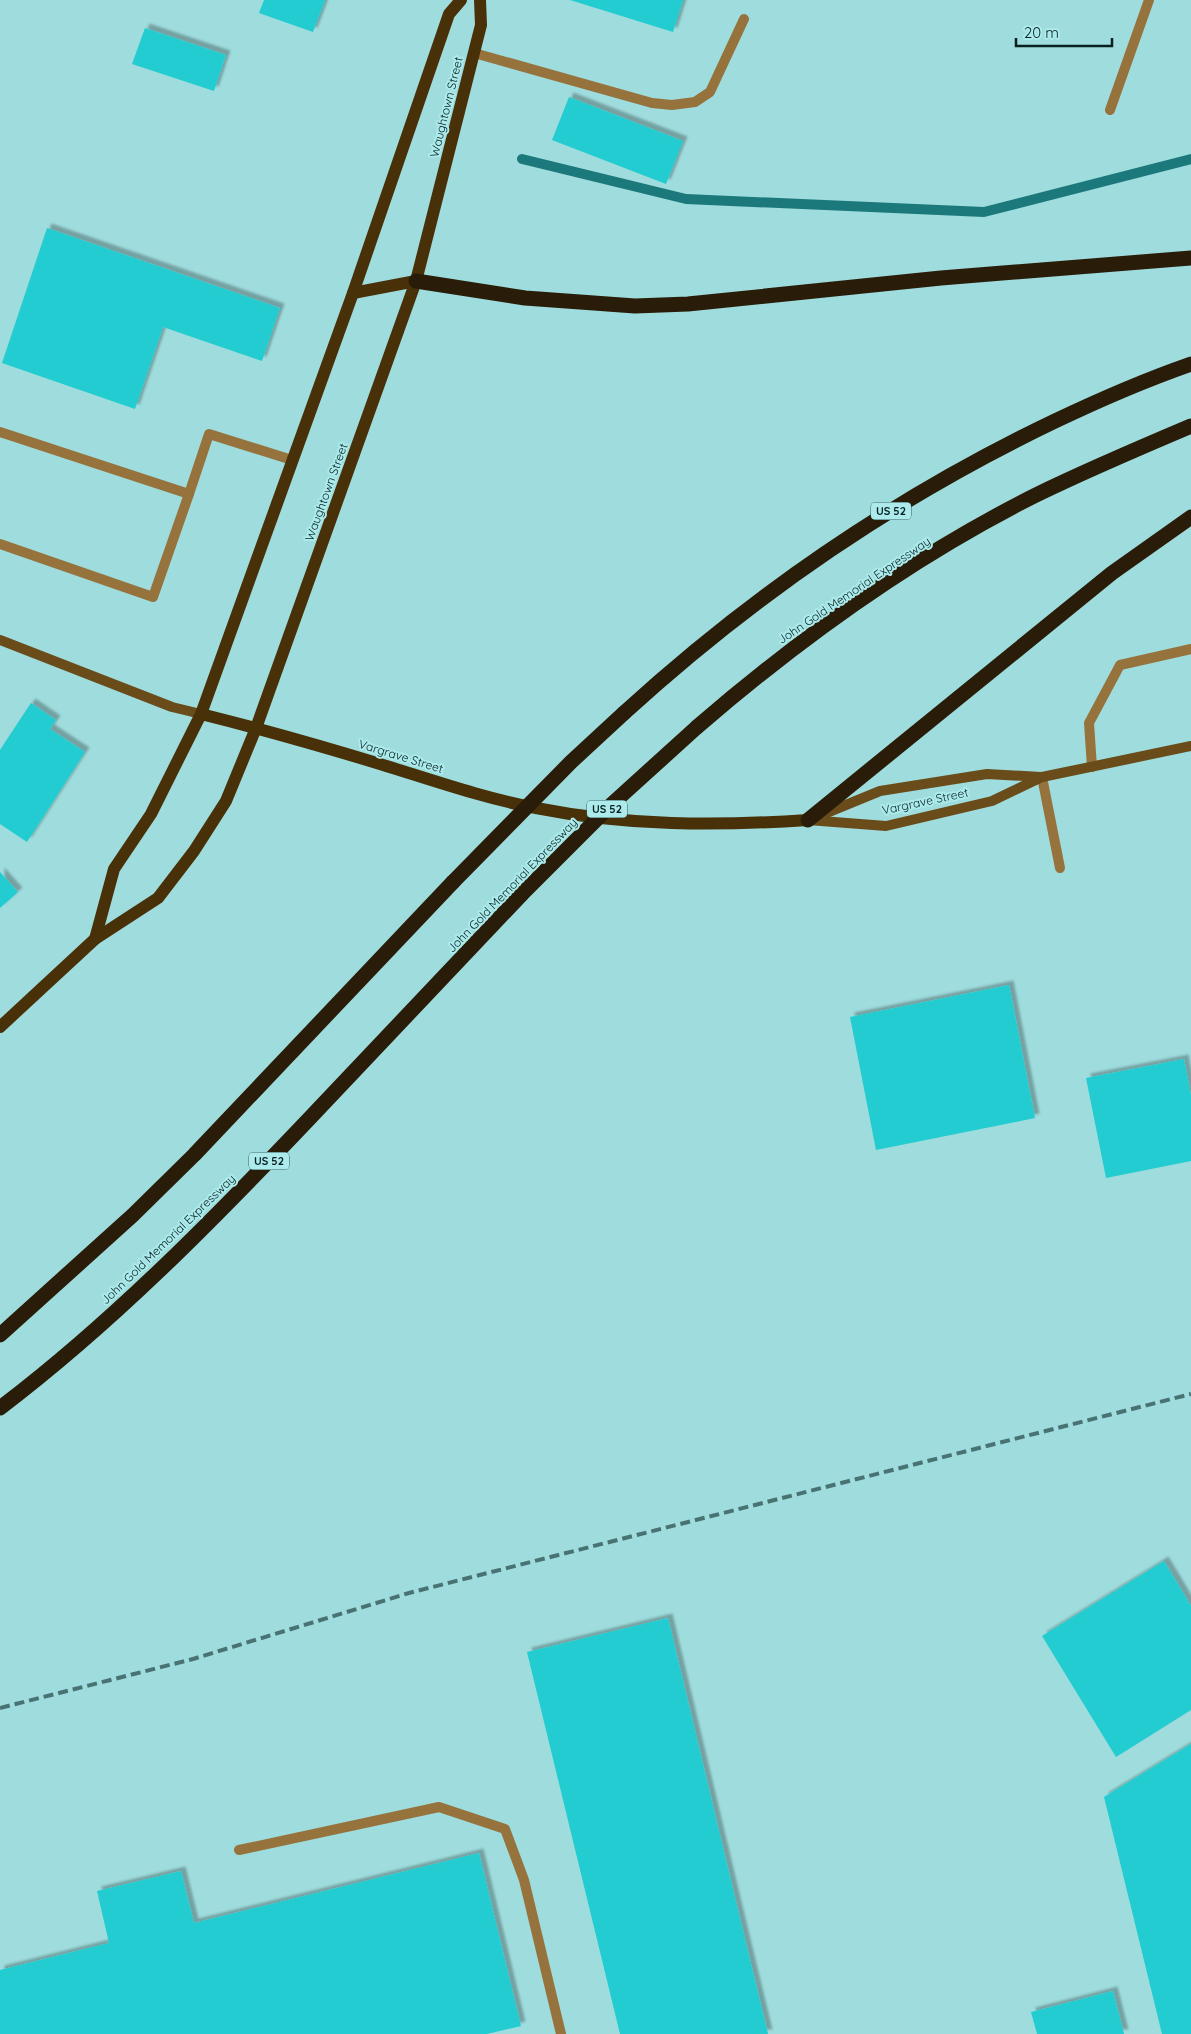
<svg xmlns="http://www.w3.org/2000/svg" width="1191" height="2034" font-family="Quicksand,sans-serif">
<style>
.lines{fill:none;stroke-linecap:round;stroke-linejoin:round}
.stream{stroke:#1c797b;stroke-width:10}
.building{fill:#20ccd0;filter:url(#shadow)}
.lane{stroke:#96733d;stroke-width:10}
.street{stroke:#96733d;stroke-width:10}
.secondary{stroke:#694c1a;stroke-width:10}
.primary{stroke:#483108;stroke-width:12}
.highway{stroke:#291d09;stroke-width:15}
.rail{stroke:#497373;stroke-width:4;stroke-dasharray:10 5;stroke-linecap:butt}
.highway-bridge{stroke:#291d09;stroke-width:15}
.labels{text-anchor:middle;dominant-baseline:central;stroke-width:4;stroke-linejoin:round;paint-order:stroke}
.shield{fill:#aceaeb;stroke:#385d5e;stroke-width:1}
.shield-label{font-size:11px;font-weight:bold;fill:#072121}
.street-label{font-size:12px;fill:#072121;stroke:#aceaeb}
</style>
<defs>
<filter id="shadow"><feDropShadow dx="4.5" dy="-4.5" stdDeviation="1" flood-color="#0004"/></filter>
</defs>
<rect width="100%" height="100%" fill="#9fdcdd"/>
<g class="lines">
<polyline class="stream" points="522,159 686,199 984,212 1191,159"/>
</g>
<g class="building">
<polygon points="264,0 325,0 313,32 259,13"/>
<polygon points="570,0 683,0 673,32"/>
<polygon points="145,28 226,55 214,91 132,64"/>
<polygon points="569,97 683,141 666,184 552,140"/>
<polygon points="47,228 280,308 262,361 163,327 135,409 2,363"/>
<polygon points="31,703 56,720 50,729 85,752 27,842 0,824 0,750"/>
<polygon points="0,872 18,892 0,908"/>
<polygon points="1009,985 1035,1118 876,1150 850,1017"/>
<polygon points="1184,1059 1191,1096 1191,1161 1106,1178 1086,1078"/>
<polygon points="1164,1561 1191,1606 1191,1710 1116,1757 1042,1636"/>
<polygon points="668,1618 737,1906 768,2034 620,2034 527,1652"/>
<polygon points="1191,1744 1191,2034 1162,2034 1104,1797"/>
<polygon points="479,1853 521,2026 487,2034 0,2034 0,1970 109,1943 97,1891 181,1871 194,1923"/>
<polygon points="1113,1991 1124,2034 1037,2034 1031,2012"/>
</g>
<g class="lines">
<g class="lane">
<polyline points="474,53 652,103 672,105 695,102 710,92 744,19"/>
<polyline points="0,432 189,494 209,434 292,460"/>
<polyline points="0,544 153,597 189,494"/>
<polyline points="1092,767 1089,723 1120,665 1191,649"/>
<polyline points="1042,777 1060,868"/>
<polyline points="239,1850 439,1807 505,1829 524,1880 561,2034"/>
</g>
<polyline class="street" points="1110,110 1149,0"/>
<g class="secondary">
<polyline points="0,640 172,707 201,714"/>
<polyline points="819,816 880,791 987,774 1041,777"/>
<polyline points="808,820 886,826 992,801 1042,777 1191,746"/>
</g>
<g class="primary">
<polyline points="353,293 416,281"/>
<path d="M201,714C261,729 321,746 380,764C432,780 483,798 536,808C626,826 717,826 808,820"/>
<polyline points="95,939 114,869 151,814 201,714 353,293 449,14 461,0"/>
<polyline points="0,1027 95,939 158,898 194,851 226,801 256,728 416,281 481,25 480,0"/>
</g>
<g class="highway">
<polyline points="416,281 525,298 635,306 688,304 941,278 1191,258"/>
<path d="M624,713C753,595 898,496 1055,421C1099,400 1145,380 1191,364"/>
<path d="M697,727C800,638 914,556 1036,495C1087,470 1139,448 1191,426"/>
<polyline points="808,820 1112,573 1191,517"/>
<polyline points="0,1335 133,1215 194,1155 453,882"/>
<path d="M0,1408C112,1323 211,1222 308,1120C379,1045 450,970 521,895"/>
</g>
<polyline class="rail" points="0,1708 193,1659 409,1593 1191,1394"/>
<g class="highway-bridge">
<polyline points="453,882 571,762 624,713"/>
<polyline points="521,895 612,804 697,727"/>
</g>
</g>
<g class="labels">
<g class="shield">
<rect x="871" y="502.5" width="40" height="17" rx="4"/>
<rect x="587" y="800.5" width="40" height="17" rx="4"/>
<rect x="249" y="1152.5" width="40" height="17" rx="4"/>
</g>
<g class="shield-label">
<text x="891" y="511">US 52</text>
<text x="607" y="809">US 52</text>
<text x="269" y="1161">US 52</text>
</g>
<g class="street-label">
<text transform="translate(446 107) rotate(-76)">Waughtown Street</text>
<text transform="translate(326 492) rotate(-70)">Waughtown Street</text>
<text transform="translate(854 590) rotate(-34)">John Gold Memorial Expressway</text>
<text transform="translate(401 756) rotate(17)">Vargrave Street</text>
<text transform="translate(925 801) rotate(-12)">Vargrave Street</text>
<text transform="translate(512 885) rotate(-46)">John Gold Memorial Expressway</text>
<text transform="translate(168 1239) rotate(-44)">John Gold Memorial Expressway</text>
</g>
</g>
<path d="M1016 38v8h96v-8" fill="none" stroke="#072121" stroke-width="2.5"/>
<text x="1024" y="38" font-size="15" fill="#072121" stroke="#aceaeb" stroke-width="4" paint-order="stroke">20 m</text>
</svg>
